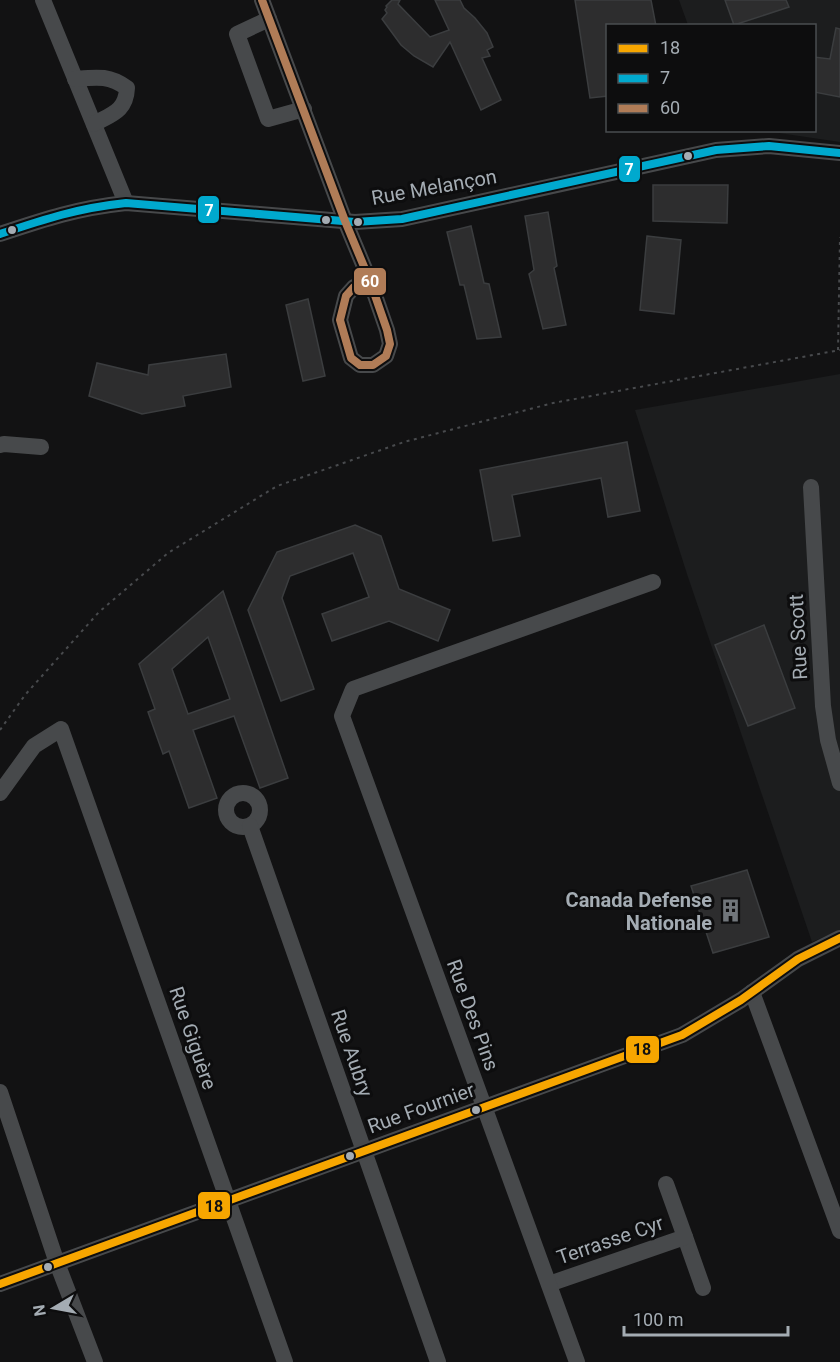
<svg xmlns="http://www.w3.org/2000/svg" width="840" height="1362" font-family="Roboto,sans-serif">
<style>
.built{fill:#1c1d1e}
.building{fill:#2d2d2e;stroke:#3b3d3f;stroke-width:1.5;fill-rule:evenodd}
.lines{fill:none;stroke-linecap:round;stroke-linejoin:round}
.path{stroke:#484a4d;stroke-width:2;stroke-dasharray:3 4.5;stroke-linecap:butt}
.minor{stroke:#47494b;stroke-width:16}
.bus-1-casing{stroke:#0d0d0e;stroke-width:12}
.bus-2-casing{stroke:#0d0d0e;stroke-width:12}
.bus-3-casing{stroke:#0d0d0e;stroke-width:12}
.bus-1{stroke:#f7a600;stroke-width:8}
.bus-2{stroke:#00a9ce;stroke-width:8}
.bus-3{stroke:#b07c57;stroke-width:8}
.bus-dot{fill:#a4acb3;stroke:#0d0d0e;stroke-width:2}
.labels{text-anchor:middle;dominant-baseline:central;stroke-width:6;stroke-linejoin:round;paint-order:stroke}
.street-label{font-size:20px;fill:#a4acb3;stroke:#0d0d0e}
.poi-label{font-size:20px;font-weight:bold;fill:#a4acb3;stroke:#0d0d0e;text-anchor:end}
.line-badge{stroke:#0d0d0e;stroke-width:2}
.badge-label{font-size:16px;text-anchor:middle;font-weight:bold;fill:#fff}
.pale-badge-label{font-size:16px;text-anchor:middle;font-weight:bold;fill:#111}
</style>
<rect width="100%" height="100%" fill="#121213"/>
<g class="built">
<polygon points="679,0 840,0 840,142 779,133 730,131 814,130 814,26 688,25"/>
<polygon points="840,374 840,930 812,942 687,574 635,410"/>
</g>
<g class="building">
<polygon points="392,0 400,0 398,4 430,37 449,30 435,0 460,0 464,8 475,18 487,33 493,47 487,50 490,56 482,58 501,100 481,110 450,42 433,67 414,56 401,45 382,19 387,13 385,10 387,7 386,6"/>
<polygon points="575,0 651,0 656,26 608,26 608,96 590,98"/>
<polygon points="725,0 786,0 789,7 734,25"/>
<polygon points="836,28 840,29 840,97 814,92 814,57 830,59"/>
<polygon points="653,185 728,185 727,223 653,221"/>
<polygon points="548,212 557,266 554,268 566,325 543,329 529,274 534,270 525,216"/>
<polygon points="471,226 484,283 489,284 501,337 477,339 464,285 460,285 447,232"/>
<polygon points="647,236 681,240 674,314 640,310"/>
<polygon points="308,299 325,376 303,381 286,305"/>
<polygon points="226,354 231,387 183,396 185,406 142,414 89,396 97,363 148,375 149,365"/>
<polygon points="627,442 640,511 608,517 601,478 512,495 520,536 493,541 480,470"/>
<polygon points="355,525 381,536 399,589 450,610 438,641 389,621 332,641 322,614 369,597 353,553 290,576 282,598 314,689 281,701 248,610 277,552"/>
<path d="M223,591L288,778L260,788L234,716L193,730L217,798L189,808L169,751L163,754L148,712L155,709L139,664ZM208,637L230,699L188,714L172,669Z"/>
<polygon points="764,625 795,708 748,726 715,645"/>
<polygon points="747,870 769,937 713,953 691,886"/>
</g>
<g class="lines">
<g class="path">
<polyline points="838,350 840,237"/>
<polyline points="0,730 25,695 99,612 168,553 277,486 404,442 553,403 840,350"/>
</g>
<g class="minor">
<polyline points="43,0 126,203"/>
<polyline points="262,0 345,221 370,281 387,330 390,344 386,356 373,365 360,365 351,358 340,320 346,296 354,287 370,281"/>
<polyline points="269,19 237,34 268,119 304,109"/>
<path d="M75,79C97,77 109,75 127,88C126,111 112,114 94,124"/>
<path d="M0,234C45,219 78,208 126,203L355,222L402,219L716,150L769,146L840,153"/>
<polyline points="0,445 4,444 41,447"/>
<polyline points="811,487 823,706 828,740 840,783"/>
<circle cx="243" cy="810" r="17"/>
<polyline points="0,793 34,746 61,729 285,1362"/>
<polyline points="250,826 438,1362"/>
<polyline points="752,992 840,1231"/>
<polyline points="0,1092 57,1263 95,1362"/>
<polyline points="685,1237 703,1288"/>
<polyline points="0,1284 682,1035 741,1000 798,959 840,938"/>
<polyline points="549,1284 685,1237 666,1184"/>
<polyline points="577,1362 342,716 353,689 653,582"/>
</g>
<defs>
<polyline id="bus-1" points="0,1284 682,1035 741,1000 798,959 840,938"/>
<path id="bus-2" d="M0,234C45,219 78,208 126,203L355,222L402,219L716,150L769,146L840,153"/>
<polyline id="bus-3" points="262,0 345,221 370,281 387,330 390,344 386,356 373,365 360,365 351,358 340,320 346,296 354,287 370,281"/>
</defs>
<use href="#bus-1" class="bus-1-casing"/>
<use href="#bus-2" class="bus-2-casing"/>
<use href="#bus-3" class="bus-3-casing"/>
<use href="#bus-1" class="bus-1"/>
<use href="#bus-2" class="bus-2"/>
<use href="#bus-3" class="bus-3"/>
</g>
<defs>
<symbol id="building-bare" viewBox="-9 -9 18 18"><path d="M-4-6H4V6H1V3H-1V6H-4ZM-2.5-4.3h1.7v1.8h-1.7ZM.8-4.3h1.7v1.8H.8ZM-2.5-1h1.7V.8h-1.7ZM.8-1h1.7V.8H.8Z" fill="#71767b" stroke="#0d0d0e" stroke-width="2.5" paint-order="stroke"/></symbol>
</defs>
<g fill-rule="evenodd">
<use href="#building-bare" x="714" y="894" width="33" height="33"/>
</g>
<g class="bus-dot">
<circle cx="688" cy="156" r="5"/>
<circle cx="326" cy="220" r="5"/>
<circle cx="358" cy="222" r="5"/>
<circle cx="12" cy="230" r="5"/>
<circle cx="476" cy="1110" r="5"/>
<circle cx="350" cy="1156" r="5"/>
<circle cx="48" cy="1267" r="5"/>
</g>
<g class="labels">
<g class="street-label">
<text transform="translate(434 187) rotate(-10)">Rue Melançon</text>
<text transform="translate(798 637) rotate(-93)">Rue Scott</text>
<text transform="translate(473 1015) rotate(70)">Rue Des Pins</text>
<text transform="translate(193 1038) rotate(71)">Rue Giguère</text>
<text transform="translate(352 1053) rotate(71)">Rue Aubry</text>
<text transform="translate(421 1108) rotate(-20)">Rue Fournier</text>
<text transform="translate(610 1240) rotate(-19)">Terrasse Cyr</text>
</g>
<g class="poi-label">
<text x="712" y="900">Canada Defense<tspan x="712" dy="23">Nationale</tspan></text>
</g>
</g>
<g class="line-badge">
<rect x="618" y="155" width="23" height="28" rx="6" fill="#00a9ce"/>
<rect x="197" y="195" width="23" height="29" rx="6" fill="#00a9ce"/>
<rect x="353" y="267" width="34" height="29" rx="6" fill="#b07c57"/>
<rect x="625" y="1035" width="35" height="29" rx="6" fill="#f7a600"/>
<rect x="197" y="1191" width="34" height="29" rx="6" fill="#f7a600"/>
</g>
<g class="badge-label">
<text x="629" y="175">7</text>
<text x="209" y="216">7</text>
<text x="370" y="287">60</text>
</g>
<g class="pale-badge-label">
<text x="642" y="1055">18</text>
<text x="214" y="1212">18</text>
</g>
<rect x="606" y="24" width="210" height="108" fill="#0d0d0e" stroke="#494d50" stroke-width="1.5"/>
<rect x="618" y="44" width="30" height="9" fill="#f7a600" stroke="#494d50" stroke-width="1.5"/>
<text x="660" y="54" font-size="18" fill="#a4acb3">18</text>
<rect x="618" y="74" width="30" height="9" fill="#00a9ce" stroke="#494d50" stroke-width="1.5"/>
<text x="660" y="84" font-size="18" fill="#a4acb3">7</text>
<rect x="618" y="104" width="30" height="9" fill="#b07c57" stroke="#494d50" stroke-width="1.5"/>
<text x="660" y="114" font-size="18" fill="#a4acb3">60</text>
<g transform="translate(54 1308) rotate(260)" stroke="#0d0d0e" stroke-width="4.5" paint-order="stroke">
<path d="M0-4.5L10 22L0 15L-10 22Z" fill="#a4acb3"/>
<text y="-9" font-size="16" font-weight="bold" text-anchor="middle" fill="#a4acb3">N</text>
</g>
<path d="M624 1326v9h164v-9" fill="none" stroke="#a4acb3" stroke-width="3"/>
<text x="633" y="1326" font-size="18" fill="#a4acb3" stroke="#0d0d0e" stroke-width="4.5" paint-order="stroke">100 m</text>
</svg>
